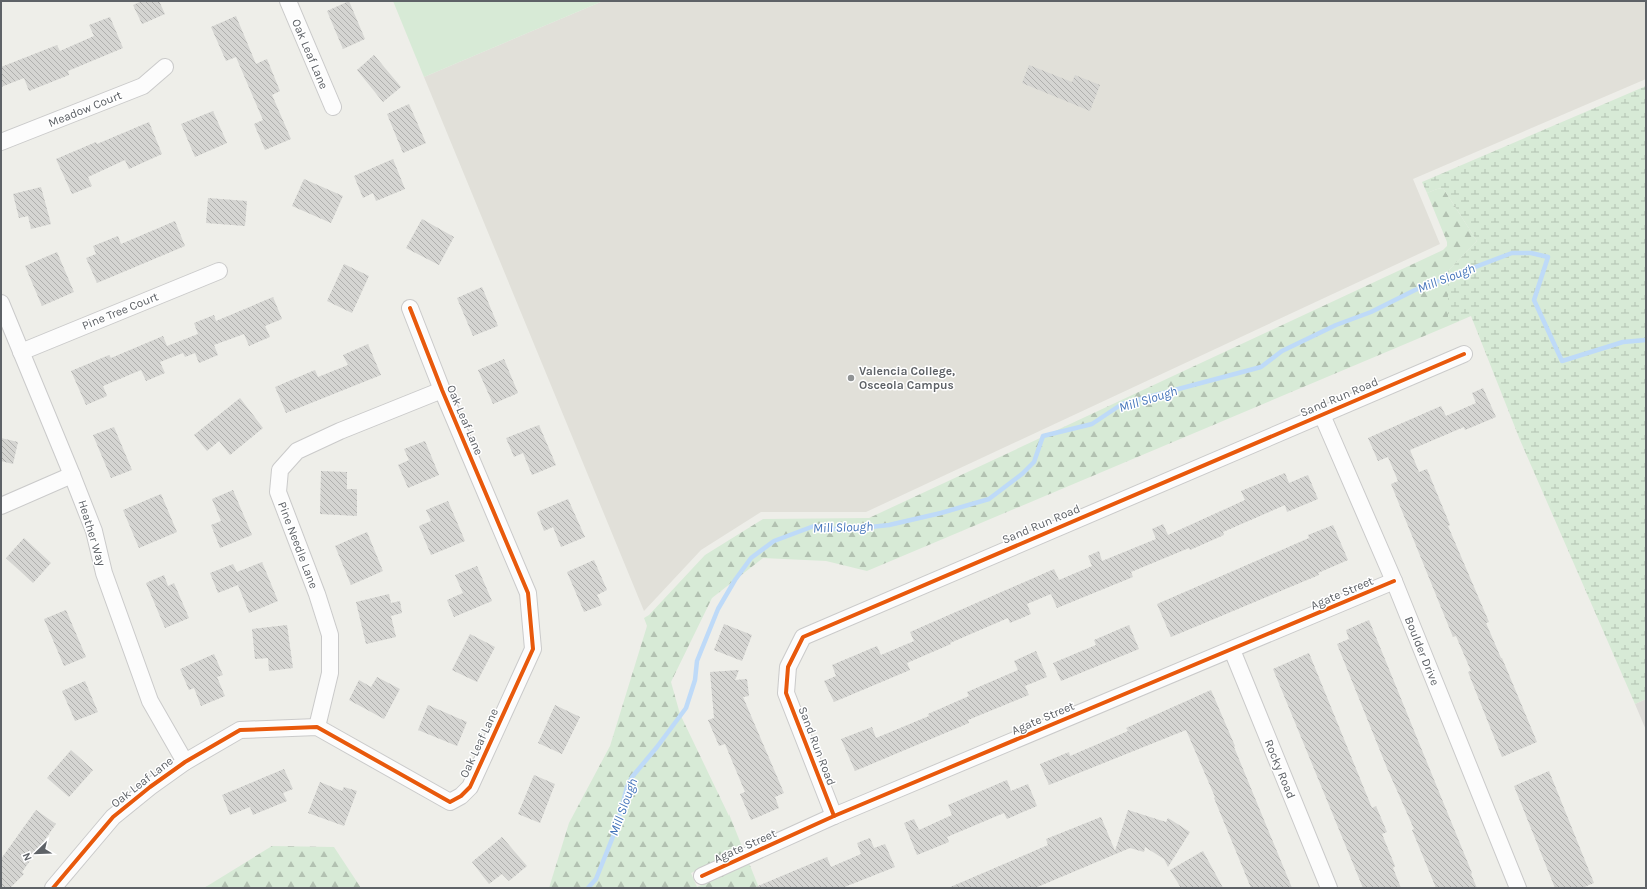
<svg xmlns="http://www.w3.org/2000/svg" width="1647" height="889" font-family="Karla,sans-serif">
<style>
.industrial{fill:#deddd9}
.education{fill:#e1e0d9}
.forest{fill:url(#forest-firs)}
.wetland{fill:url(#wetland-marsh)}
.green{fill:#d7ead6}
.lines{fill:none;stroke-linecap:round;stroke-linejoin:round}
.stream{stroke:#bedaf8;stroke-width:4.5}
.building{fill:url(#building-back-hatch)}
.minor-casing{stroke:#cacaca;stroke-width:18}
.minor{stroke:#fcfcfc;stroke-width:16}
.cycleway-casing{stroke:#fff;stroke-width:6}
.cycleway{stroke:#e8590c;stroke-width:4}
.poi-dot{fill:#909394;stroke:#fff;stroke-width:1.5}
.labels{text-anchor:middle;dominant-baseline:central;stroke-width:3;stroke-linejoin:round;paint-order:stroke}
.street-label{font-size:12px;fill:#5e6267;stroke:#fff}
.poi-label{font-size:12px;font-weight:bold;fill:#5e6267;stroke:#fff;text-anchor:start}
.water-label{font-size:13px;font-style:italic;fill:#4676bb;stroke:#fff}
</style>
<defs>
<pattern id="forest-firs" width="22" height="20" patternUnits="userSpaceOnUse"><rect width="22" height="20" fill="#d7ead6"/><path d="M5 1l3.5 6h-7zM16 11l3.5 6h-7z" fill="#b2c1b1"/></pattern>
<pattern id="wetland-marsh" width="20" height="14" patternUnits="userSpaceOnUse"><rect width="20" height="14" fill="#d7ead6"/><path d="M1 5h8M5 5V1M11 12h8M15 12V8" fill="none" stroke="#b2c1b1"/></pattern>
<pattern id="building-back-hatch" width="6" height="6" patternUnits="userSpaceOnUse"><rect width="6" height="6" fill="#d5d5d2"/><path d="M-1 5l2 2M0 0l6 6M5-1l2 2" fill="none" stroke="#b0b0ae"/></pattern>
</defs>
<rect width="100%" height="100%" fill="#eeeee9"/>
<polygon class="industrial" points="1646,699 1646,730 1635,704"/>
<polygon class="education" points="603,1 1646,1 1646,79 1413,179 1440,244 866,512 761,512 701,550 644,611 424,77"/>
<g class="forest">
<polygon points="1443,188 1477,241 1448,271 1448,326 867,571 826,561 763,558 712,598 671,682 680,714 729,816 729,814 743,849 691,873 697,887 749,863 759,888 549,888 569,823 610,746 647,626 644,618 649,615 705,555 763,519 869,518 1443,250 1447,246 1447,242 1427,193 1437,189"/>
<polygon points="272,846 334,847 361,888 204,888"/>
</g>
<polygon class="wetland" points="1646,86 1646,699 1635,704 1520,440 1471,316 1448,326 1448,271 1477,241 1443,188 1437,189 1427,193 1422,182"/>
<polygon class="green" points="393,1 603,1 424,77"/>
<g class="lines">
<polyline class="stream" points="588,888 596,879 616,829 627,787 632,777 657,747 686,708 695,680 697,661 718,609 735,580 751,558 774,541 814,526 843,530 889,525 941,513 989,499 1022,474 1034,462 1043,436 1092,424 1122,404 1261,367 1282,351 1336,325 1371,312 1415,290 1512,253 1531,253 1548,257 1534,300 1562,361 1623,342 1646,340"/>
</g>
<g class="building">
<polygon points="142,1 159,1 165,14 142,24 133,5"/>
<polygon points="349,1 365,39 343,49 327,11"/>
<polygon points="236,16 256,64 267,59 280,91 272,95 291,139 265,150 254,124 263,120 236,57 226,61 211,27"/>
<polygon points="110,17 123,48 68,71 69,75 29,91 24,78 1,87 1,67 57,45 60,51 94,36 89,25"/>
<polygon points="374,55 401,87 383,102 357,70"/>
<polygon points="1029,65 1072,82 1075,75 1100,85 1090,111 1022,83"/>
<polygon points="409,104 426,143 403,153 387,114"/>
<polygon points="213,111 227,143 195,157 181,124"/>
<polygon points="149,122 162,154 129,169 125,160 88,177 92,186 72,194 56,159 96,142 97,144"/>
<polygon points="393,159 405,189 376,201 373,193 363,198 354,176"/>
<polygon points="304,179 343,196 331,223 292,206"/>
<polygon points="41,187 51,224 31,229 28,216 19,218 13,194"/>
<polygon points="208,198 247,201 245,226 206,223"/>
<polygon points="422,219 454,237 439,265 406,248"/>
<polygon points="175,221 185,246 97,283 86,258 96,254 93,246 118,236 121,244"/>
<polygon points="57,252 74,292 42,306 25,266"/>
<polygon points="344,264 369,276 352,313 327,301"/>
<polygon points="482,287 498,326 473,336 457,298"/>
<polygon points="273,297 282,319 265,326 270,337 249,346 244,334 214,345 218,355 199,363 195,353 185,357 183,353 160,362 165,373 146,381 141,370 103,386 107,396 86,405 71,371 109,355 111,358 163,336 167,346 198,334 194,323 214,315 216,321"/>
<polygon points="368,344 381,375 286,413 275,387 315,370 318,377 348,365 343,355"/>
<polygon points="504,359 518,393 493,404 478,370"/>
<polygon points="1483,388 1496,417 1465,430 1464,427 1410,450 1419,472 1427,469 1450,525 1448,526 1489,622 1486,623 1501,658 1502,658 1537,742 1502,757 1468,672 1471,671 1456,636 1453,637 1391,484 1398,481 1388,457 1378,461 1368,438 1441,406 1446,416 1476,403 1472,393"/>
<polygon points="240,398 263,428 230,455 219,441 207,451 194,435"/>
<polygon points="539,425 556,465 532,475 523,453 514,457 506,438"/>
<polygon points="114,427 132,470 111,478 93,435"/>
<polygon points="1,438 18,442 13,464 1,461"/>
<polygon points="425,441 439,475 408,488 398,465 409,460 404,449"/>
<polygon points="321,471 347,472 347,489 357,489 357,516 320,514"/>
<polygon points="1285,473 1289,483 1308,475 1318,499 1287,512 1285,505 1223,532 1224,535 1190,550 1189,548 1131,572 1133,577 1057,608 1051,594 1027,604 1031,614 1010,623 1008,618 950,643 951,644 907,663 910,670 834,702 824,681 836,676 832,665 877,646 881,655 914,641 910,632 1054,569 1059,580 1092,566 1088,556 1099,551 1102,561 1156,539 1152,529 1163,524 1168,535 1245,500 1241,491"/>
<polygon points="233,490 252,535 220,548 211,525 221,521 212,499"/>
<polygon points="161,494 177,532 139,548 123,510"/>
<polygon points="568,499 585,537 561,547 553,527 544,531 537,512"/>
<polygon points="448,501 465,541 431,555 419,526 431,521 426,510"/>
<polygon points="1333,525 1348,560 1318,573 1319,575 1171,637 1157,604 1309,538 1308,535"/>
<polygon points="367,532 383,571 351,585 335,546"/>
<polygon points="24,538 51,563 33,583 6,558"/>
<polygon points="594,560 607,590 597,595 602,605 584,612 567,572"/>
<polygon points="262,562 278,601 249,613 238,585 218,593 210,573 233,564 237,572"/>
<polygon points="477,566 492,601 454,617 447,600 463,593 455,575"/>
<polygon points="164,575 168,586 174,583 189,618 165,628 146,583"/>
<polygon points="389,594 391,603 400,601 402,613 391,616 396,637 366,644 356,602"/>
<polygon points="66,610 86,657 64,666 44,619"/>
<polygon points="1369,620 1472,873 1471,874 1477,888 1436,888 1412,830 1414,829 1387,768 1337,644 1349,639 1346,630"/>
<polygon points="724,624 752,635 742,661 714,650"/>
<polygon points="287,625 293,668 269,671 268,658 255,659 252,629"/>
<polygon points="1129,625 1139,649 1061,681 1053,663 1096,645 1094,640"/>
<polygon points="470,634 495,647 477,682 452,670"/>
<polygon points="1036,651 1047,677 1025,686 1029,695 968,720 969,723 855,771 841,739 872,727 876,738 929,716 928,714 969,696 967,692 1018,670 1014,661"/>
<polygon points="1309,653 1372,808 1376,806 1387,832 1382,834 1395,866 1393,868 1401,888 1363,888 1273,669"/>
<polygon points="214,654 223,675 217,677 225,696 201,706 194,688 189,690 180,669"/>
<polygon points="739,670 735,680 747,679 749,696 743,697 784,793 775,797 779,808 751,820 740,794 745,792 725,744 719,746 708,720 714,718 710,672"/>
<polygon points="377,677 400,689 384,719 349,700 359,680 371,687"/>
<polygon points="85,681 98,712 75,721 62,691"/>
<polygon points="1211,690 1235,746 1234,747 1292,888 1251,888 1214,798 1215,797 1186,730 1049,785 1040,764 1069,752 1070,756 1128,731 1126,728"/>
<polygon points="428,705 467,722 457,746 418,730"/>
<polygon points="555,705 580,717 562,754 538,743"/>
<polygon points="71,750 93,770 69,797 47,778"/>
<polygon points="284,769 293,789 283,793 287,801 253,815 250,807 230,815 222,795"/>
<polygon points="1549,771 1594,883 1582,888 1555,888 1514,786"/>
<polygon points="534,775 555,784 540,823 518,814"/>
<polygon points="1007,780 1011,791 1028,784 1037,806 1007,819 1004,813 947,837 949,842 917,855 904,823 914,819 919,830 952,815 948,805"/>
<polygon points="320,782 342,791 344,787 357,791 344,826 308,813"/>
<polygon points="36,810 56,824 22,872 24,874 10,888 1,888 1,859"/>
<polygon points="1128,810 1166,822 1168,818 1190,832 1168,867 1164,859 1145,847 1144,852 1130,848 1035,888 948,888 1048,845 1046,839 1101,817 1115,851"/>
<polygon points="502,837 527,866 509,881 502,874 489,884 472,862"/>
<polygon points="870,838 874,848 885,844 895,867 842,888 753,888 827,857 831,867 861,854 857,843"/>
<polygon points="1203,851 1223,888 1181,888 1170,870"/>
</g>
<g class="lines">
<defs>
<g id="minor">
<polyline points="288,1 333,107"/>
<polyline points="1,142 143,86 165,67"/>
<polyline points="1,303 72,475 94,531 104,573 150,701 185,762"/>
<polyline points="21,352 219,271"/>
<polyline points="1322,415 1394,581 1518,888"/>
<polyline points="1,506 72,475"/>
<polyline points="1232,650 1329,888"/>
<polyline points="317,727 330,673 330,635 317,594 278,492 280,470 297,451 340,431 442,390"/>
<polyline points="834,816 786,693 788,667 803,637 1464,354"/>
<polyline points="702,876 834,816 1394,581"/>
<polyline points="53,888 113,817 150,787 185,762 240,730 317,727 450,802 461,796 470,787 533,649 528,593 442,390 410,308"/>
</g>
</defs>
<use href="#minor" class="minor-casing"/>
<use href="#minor" class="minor"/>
<defs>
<g id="cycleway">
<polyline points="834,816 786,693 788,667 803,637 1464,354"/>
<polyline points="702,876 834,816 1394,581"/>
<polyline points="53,888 113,817 150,787 185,762 240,730 317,727 450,802 461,796 470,787 533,649 528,593 442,390 410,308"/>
</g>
</defs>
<use href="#cycleway" class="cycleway-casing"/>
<use href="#cycleway" class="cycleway"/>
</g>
<circle class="poi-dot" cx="851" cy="378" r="4"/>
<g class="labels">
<g class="street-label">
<text transform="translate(310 54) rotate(67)">Oak Leaf Lane</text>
<text transform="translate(85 109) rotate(-22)">Meadow Court</text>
<text transform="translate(120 311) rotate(-22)">Pine Tree Court</text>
<text transform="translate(1339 397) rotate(-23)">Sand Run Road</text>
<text transform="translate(465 420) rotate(67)">Oak Leaf Lane</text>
<text transform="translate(1041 524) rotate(-23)">Sand Run Road</text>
<text transform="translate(92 533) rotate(73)">Heather Way</text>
<text transform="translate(298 545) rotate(69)">Pine Needle Lane</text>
<text transform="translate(1342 593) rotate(-23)">Agate Street</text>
<text transform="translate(1422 651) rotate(68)">Boulder Drive</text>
<text transform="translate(1043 718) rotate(-23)">Agate Street</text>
<text transform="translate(479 743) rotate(-65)">Oak Leaf Lane</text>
<text transform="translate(817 746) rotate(69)">Sand Run Road</text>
<text transform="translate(1280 769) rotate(68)">Rocky Road</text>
<text transform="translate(142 782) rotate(-38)">Oak Leaf Lane</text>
<text transform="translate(745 846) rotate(-24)">Agate Street</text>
</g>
<g class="poi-label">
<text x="859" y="371">Valencia College,<tspan x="859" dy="14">Osceola Campus</tspan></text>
</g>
<g class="water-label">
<text transform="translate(1446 278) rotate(-21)">Mill Slough</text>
<text transform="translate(1148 399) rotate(-17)">Mill Slough</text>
<text transform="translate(843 527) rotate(-2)">Mill Slough</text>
<text transform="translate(623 807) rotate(-70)">Mill Slough</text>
</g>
</g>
<rect width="1647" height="889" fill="none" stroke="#5e6267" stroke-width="4"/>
<g transform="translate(36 853) rotate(247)" stroke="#ffffff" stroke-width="3" paint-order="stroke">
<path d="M0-3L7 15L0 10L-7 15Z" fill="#5e6267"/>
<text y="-6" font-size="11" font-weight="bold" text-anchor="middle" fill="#5e6267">N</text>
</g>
</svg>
